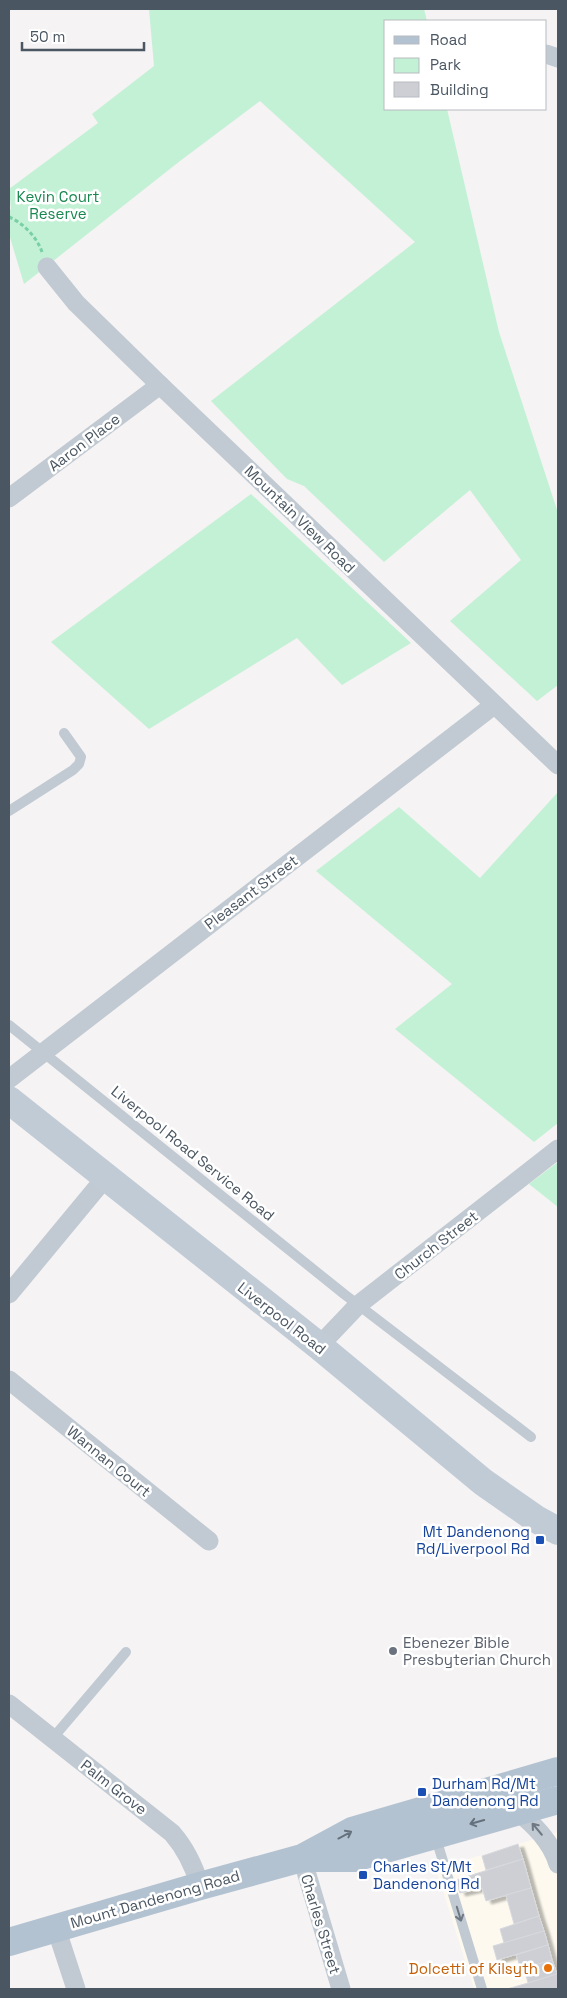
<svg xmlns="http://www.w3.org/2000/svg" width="567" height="1998" font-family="'Space Grotesk',sans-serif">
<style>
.commercial{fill:#fdf9ef}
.green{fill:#c3f1d5}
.building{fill:#cdcfd5;stroke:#d7d9de;filter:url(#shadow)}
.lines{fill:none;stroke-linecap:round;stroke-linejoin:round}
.path{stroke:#7ad0a6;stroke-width:3;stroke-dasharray:4 2.5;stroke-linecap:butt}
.service{stroke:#c1cad2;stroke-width:10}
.minor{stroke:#c1cad2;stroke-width:19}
.secondary{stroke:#c1cbd6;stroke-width:28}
.primary{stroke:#b3c2d1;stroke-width:28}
.oneway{stroke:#64717d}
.oneway2{stroke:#6e7983}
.transit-dot{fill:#1a4fb4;stroke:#fff;stroke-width:2}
.worship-dot{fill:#6b7280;stroke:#fff;stroke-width:2}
.food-dot{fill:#e8710a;stroke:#fff;stroke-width:2}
.labels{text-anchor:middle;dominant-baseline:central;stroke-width:5;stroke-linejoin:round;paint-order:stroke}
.park-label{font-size:15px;fill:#17864f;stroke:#fff}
.street-label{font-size:15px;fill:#4a5661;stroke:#fff}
.transit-label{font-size:15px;fill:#164399;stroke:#fff;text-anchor:start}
.worship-label{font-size:15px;fill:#5b616d;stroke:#fff;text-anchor:start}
.food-label{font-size:15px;fill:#c56008;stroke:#fff;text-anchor:end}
</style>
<defs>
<filter id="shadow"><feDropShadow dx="5.5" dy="3" stdDeviation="1" flood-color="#0004"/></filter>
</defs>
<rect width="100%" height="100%" fill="#f5f3f3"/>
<polygon class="commercial" points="558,1832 558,1989 474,1989 436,1869"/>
<g class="green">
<polygon points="149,9 424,9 427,21 386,21 386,109 447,109 499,332 558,513 558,685 537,701 450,621 521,560 470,490 384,562 304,486 287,479 211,401 415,242 260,101 180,161 24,284 9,234 9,211 11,209 9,189 98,123 92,114 154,66"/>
<polygon points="251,494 411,643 342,685 297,638 149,729 51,642"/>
<polygon points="558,792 558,1123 534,1142 395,1029 452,984 316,871 399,807 480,878"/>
<polygon points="558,1162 558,1207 529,1184"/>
</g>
<g class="building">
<polygon points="518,1844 523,1859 486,1870 482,1856"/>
<polygon points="523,1859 531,1888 486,1901 482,1888 460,1893 456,1880"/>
<polygon points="531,1888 539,1916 514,1924 506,1895"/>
<polygon points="539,1916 544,1931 504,1943 500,1929"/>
<polygon points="544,1931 548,1945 497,1960 493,1946"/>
<polygon points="548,1945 552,1960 521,1969 516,1955"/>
<polygon points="552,1960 557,1974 528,1983 524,1968"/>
<polygon points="557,1974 558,1989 507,1989 528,1983"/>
</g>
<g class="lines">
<path class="path" d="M9,217C23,223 37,237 42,252"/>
<g class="service">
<polyline points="9,811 73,770 79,764 81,757 64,733"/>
<polyline points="9,1025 344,1294 531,1437"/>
<polyline points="52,1739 126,1652"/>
<polyline points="435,1835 482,1989"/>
</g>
<g class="minor">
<polyline points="546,54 558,58"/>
<polyline points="47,267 76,303 160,385 558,765"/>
<polyline points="9,498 160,385"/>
<polyline points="9,1079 494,705"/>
<polyline points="9,1294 105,1178"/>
<polyline points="319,1346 358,1305 558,1149"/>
<polyline points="9,1380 209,1541"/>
<path d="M9,1704L172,1833C186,1849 194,1866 200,1886"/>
<path d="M516,1810C534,1825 551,1841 558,1864"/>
<polyline points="302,1858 341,1989"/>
<polyline points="56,1928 76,1989"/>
</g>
<polyline class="secondary" points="9,1100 319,1346 483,1482 536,1519 558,1531"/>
<g class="primary">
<polyline points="306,1858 354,1858 558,1800"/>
<polyline points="9,1942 200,1886 302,1858 352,1831 558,1771"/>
</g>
</g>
<defs><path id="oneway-shaft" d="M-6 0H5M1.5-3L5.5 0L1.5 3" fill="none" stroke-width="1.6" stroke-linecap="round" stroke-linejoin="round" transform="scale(1.25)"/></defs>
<g class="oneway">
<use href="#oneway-shaft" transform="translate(477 1822) rotate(164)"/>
<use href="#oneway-shaft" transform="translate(345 1835) rotate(-28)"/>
</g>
<g class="oneway2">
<use href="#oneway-shaft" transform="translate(537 1829) rotate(-130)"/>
<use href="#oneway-shaft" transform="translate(459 1914) rotate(73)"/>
</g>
<g class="transit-dot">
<rect x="535" y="1535" width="10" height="10" rx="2.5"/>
<rect x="417" y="1787" width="10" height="10" rx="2.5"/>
<rect x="358" y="1870" width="10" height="10" rx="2.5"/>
</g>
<circle class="worship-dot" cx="393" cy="1651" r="5"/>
<circle class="food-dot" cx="548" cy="1968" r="5"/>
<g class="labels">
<g class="park-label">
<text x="58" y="196">Kevin Court<tspan x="58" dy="17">Reserve</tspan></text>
</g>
<g class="street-label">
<text transform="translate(84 442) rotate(-37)">Aaron Place</text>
<text transform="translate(300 519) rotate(44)">Mountain View Road</text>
<text transform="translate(251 892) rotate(-37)">Pleasant Street</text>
<text transform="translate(193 1153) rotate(39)">Liverpool Road Service Road</text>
<text transform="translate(436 1245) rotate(-38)">Church Street</text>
<text transform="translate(282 1318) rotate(38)">Liverpool Road</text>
<text transform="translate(109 1461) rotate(39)">Wannan Court</text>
<text transform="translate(114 1787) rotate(38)">Palm Grove</text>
<text transform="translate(155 1899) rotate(-16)">Mount Dandenong Road</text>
<text transform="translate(321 1924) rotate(73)">Charles Street</text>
</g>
<g class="transit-label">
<text x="530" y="1531" text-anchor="end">Mt Dandenong<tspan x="530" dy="17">Rd/Liverpool Rd</tspan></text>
<text x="432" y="1783">Durham Rd/Mt<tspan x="432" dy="17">Dandenong Rd</tspan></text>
<text x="373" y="1866">Charles St/Mt<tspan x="373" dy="17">Dandenong Rd</tspan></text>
</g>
<g class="worship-label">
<text x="403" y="1642">Ebenezer Bible<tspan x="403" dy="17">Presbyterian Church</tspan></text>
</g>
<g class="food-label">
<text x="538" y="1968">Dolcetti of Kilsyth</text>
</g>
</g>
<rect width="567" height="1998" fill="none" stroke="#4a5661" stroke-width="20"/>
<rect x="384" y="20" width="162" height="90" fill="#ffffff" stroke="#b7bbc0"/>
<rect x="394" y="36" width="25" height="8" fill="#b3c2d1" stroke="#b7bbc0"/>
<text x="430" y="45" font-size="15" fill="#4a5661">Road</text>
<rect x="394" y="58" width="25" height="15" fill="#c3f1d5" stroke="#b7bbc0"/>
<text x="430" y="70" font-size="15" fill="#4a5661">Park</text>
<rect x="394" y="82" width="25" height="15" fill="#cdcfd5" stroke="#b7bbc0"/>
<text x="430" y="95" font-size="15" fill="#4a5661">Building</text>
<path d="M22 42v8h122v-8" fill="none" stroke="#4a5661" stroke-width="2.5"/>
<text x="30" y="42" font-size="15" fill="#4a5661" stroke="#ffffff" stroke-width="4" paint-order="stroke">50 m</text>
</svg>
